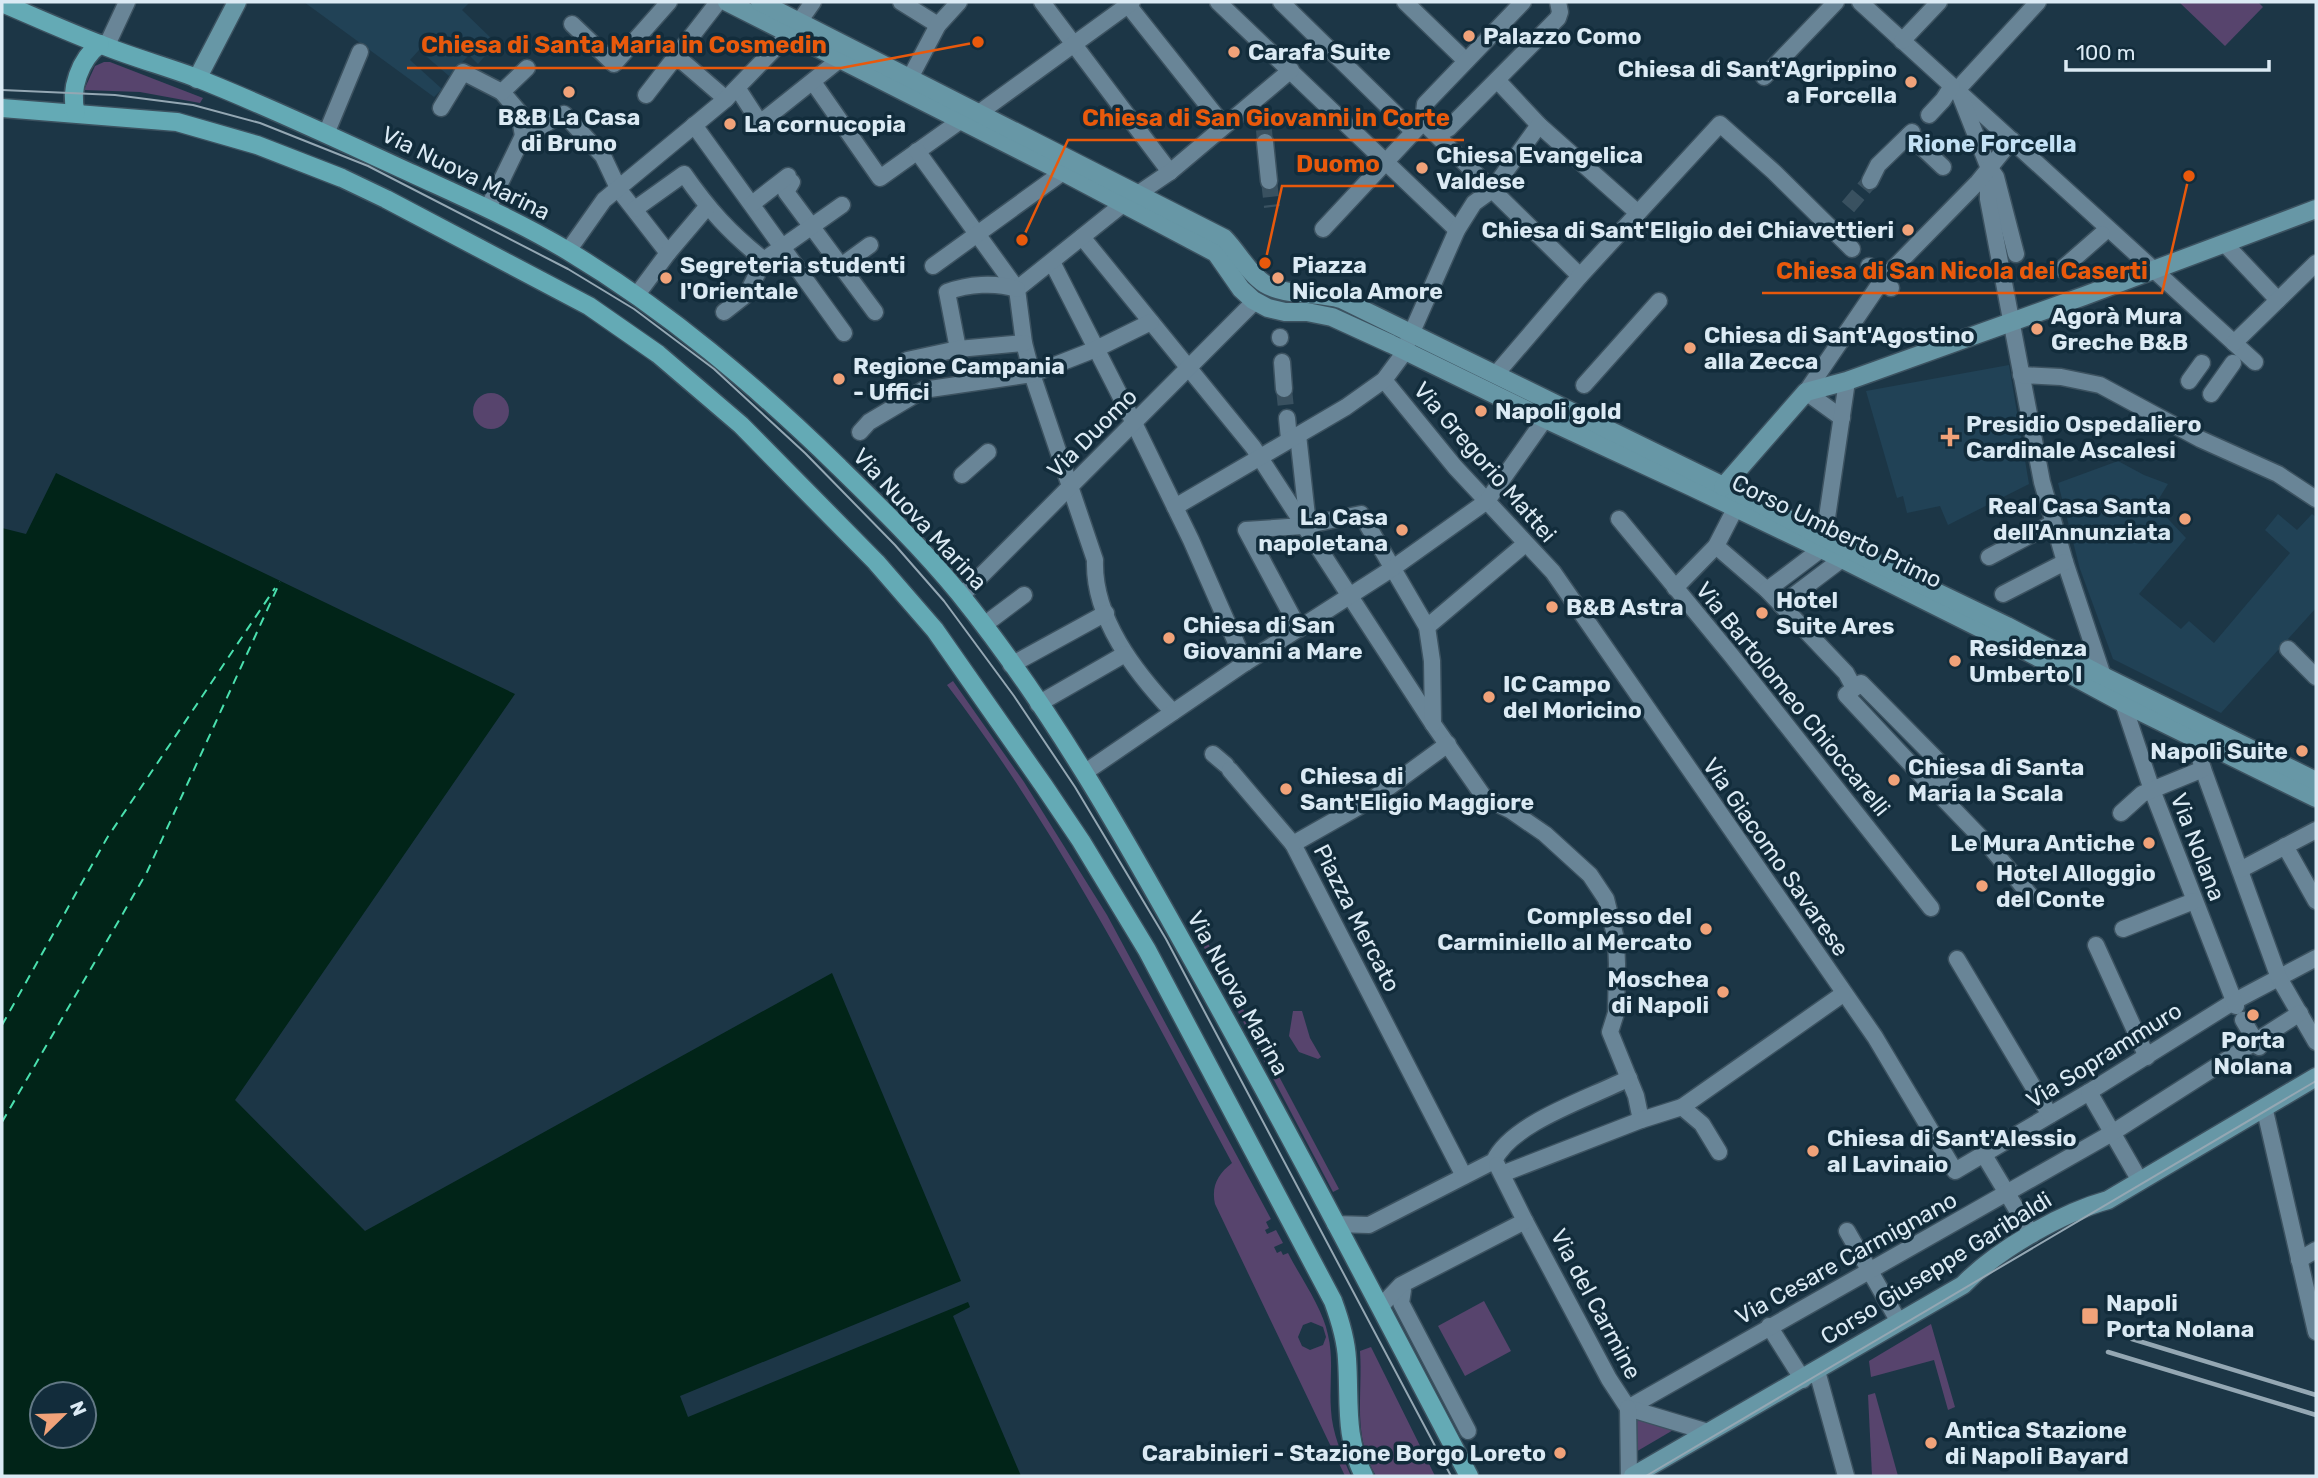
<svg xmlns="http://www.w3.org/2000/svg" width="2318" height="1478" font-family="Rubik,sans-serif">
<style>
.built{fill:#214256}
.green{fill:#57446d;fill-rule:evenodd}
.water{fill:#012418;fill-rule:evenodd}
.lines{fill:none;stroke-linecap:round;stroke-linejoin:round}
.ferry{stroke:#4ae0ae;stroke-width:2;stroke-dasharray:9 7;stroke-linecap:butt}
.street-tunnel{stroke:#395160;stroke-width:16;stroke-dasharray:16 8;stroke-linecap:butt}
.street-casing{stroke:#3c5260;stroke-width:19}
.secondary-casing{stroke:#3c5260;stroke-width:21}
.primary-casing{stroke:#3c5260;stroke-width:21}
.street{stroke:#698597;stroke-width:16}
.secondary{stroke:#6797a6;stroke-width:18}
.primary{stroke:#64aab5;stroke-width:18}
.tram{stroke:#94a7b3;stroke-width:2}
.rail{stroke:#94a7b3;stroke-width:4.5}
.poi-dot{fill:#f0a279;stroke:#122c3b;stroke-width:2.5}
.labels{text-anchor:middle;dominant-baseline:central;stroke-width:7;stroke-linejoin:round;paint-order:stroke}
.poi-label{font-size:23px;font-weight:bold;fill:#dbeaf4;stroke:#122c3b;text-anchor:start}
.street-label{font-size:23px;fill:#dbeaf4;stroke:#122c3b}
.neighbourhood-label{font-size:24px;font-weight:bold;fill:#c3e1f5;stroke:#122c3b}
.leader{fill:none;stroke:#e8590c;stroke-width:2.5}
.callout-dot{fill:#e8590c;stroke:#122c3b;stroke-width:2.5}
.callout-label{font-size:24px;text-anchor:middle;font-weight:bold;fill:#e8590c;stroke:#122c3b;stroke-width:7;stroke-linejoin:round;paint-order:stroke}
</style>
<rect width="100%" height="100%" fill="#1c3646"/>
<g class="built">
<polygon points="304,2 470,2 462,10 496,43 478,64 469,55 449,76 419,50 410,60 442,89 434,97"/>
<polygon points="2009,365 2029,484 1948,525 1940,506 1907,513 1903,496 1897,498 1866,391"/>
<polygon points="2118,461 2144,475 2168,484 2155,505 2186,538 2139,594 2181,629 2189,621 2214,643 2290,553 2265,530 2278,514 2297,530 2312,514 2316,517 2316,608 2221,713 2113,659 2080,569 2058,483"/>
</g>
<g class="green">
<polygon points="2179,2 2258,2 2263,7 2225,46"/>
<polygon points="104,62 110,62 203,98 200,103 140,92 84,90 95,66"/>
<circle cx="491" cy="411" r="18"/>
<path d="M953,681L1024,782L1107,915L1271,1219L1266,1222L1269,1228L1265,1230L1267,1234L1276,1230L1283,1243L1274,1247L1277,1253L1281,1251L1283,1255L1288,1253C1300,1277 1323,1308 1328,1335C1334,1360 1329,1385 1331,1410C1332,1432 1342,1456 1351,1476H1345L1215,1204C1211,1186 1218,1174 1232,1163C1144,999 1060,833 947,685ZM1311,1322L1323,1327L1326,1337L1323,1345L1310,1350L1302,1346L1298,1337L1303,1325Z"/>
<polygon points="1194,917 1339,1189 1333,1192 1189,919"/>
<polygon points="1293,1011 1302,1011 1310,1038 1321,1057 1318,1059 1299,1052 1289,1036"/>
<polygon points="1484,1301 1511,1351 1465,1376 1438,1326"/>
<polygon points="1931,1324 1955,1407 1948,1410 1934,1360 1871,1377 1869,1361"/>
<path d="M1371,1347L1435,1476H1376C1352,1435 1363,1395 1360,1351Z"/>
<polygon points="1875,1393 1898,1476 1872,1476 1868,1395"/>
<polygon points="1634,1419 1675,1429 1634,1453"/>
</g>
<path class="water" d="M56,473L515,694L235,1100L365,1231L832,973L961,1281L680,1396L688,1417L968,1302L970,1307L953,1316L1021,1476H2V528L26,534ZM42,1394H84V1436H42Z"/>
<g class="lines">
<g class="ferry">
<polyline points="2,1025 107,838 275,588"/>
<polyline points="2,1122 147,872 280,582"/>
</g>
<g class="street-tunnel">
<polyline points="1262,106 1265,142"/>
<polyline points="1269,181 1272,207"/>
<polyline points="1848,207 1870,181"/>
<polyline points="1284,389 1287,418"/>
</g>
<defs>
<g id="street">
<polyline points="901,2 938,25"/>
<polyline points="1042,2 1170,172"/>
<polyline points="1218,2 1457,230"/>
<polyline points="1281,2 1413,131"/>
<polyline points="1405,2 1466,61"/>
<polyline points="1860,2 2255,362"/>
<polyline points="1128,5 1224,126"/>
<polyline points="799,22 813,2"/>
<polyline points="572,24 614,64 669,2"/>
<polyline points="1902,41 1939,2"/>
<polyline points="106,47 127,2"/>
<polyline points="675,55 726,99"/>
<polyline points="1764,77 1836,2"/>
<polyline points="910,78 938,25 959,2"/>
<polyline points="1497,80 1539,125 1638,213"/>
<polyline points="813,82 880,178 960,121"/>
<polyline points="738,89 760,123 839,60"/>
<polyline points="1957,90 2038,2"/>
<polyline points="502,92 519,112 523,136"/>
<polyline points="646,95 718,2"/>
<polyline points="1960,95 1988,166 1996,177 2016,254"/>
<polyline points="441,108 463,72 502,92 527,68"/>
<polyline points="979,113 1132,2"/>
<polyline points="1929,115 1943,100 1952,86"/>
<polyline points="1423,122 1580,276"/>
<polyline points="694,125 844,333"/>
<polyline points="326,134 360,52"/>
<polyline points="1437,135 1449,128 1558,18 1560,12 1558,2"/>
<polyline points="1909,135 1943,167"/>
<polyline points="1265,142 1269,181"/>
<path d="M917,151L1017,289L1024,343L1032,374L1095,560C1093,618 1135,672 1173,712"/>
<polyline points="1988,166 1988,199 2042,482 2065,562 2103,676"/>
<polyline points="1870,181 1878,165 1912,132"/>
<polyline points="792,182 786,192 875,312"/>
<polyline points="752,204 788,176"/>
<polyline points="488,208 523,136 564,114 603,156 619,190 668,253"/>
<path d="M635,209L684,174C709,210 730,233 764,260L747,294L724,312"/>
<polyline points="1323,229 1423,122 1425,104 1523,2"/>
<polyline points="1082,237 1253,447 1433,724 1484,797 1510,810 1545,834 1590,875 1606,899 1616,939 1617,964 1616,1013 1610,1032 1636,1096 1641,1120"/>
<polyline points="2224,243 2278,300"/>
<polyline points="568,251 604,200 726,99 789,34"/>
<polyline points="764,260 842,205"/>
<polyline points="1052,262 1134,423 1191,540 1245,663"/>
<polyline points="841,266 870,245"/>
<polyline points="933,266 1063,172"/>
<polyline points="1869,266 1891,288"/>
<polyline points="2062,269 2102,234"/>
<polyline points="1017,289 1123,204 1170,172 1291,70"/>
<polyline points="636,296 668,253 707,207"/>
<polyline points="1280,337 1280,338"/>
<polyline points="2234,343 2316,263"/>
<path d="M958,349L947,292C968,284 995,282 1017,289"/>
<polyline points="907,360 958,349 1024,343"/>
<polyline points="1282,362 1284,389"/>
<polyline points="1496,374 1580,276 1720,124 1774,172 1852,249"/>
<polyline points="2021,375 2061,377 2100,385 2200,439 2278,474 2316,499"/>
<polyline points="1384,380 1455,467 1553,572 1875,1037 1955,1171 2089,1092 2233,1002 2316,958"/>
<polyline points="2189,381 2202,363"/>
<polyline points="1584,385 1659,301"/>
<polyline points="2211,394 2233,363"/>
<polyline points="1287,418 1289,439"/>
<polyline points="1842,418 1806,392 1883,279 1978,182 2012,140"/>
<polyline points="860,432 869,422 923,390 1032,374 1096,349 1151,322"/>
<polyline points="1298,435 1308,525"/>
<polyline points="962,475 988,452"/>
<polyline points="1175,507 1346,407 1384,380 1401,357 1457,230 1474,203 1492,190 1539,125"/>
<polyline points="1619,519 1731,655 1931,908"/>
<polyline points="1824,538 1847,381"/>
<polyline points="1716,546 1767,590 1846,673 1854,688"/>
<polyline points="1989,557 2053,523"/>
<polyline points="1675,588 1716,546 1735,509"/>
<polyline points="1767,590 1820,550"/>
<polyline points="2003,594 2065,562"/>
<polyline points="961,596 1255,301"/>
<polyline points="1781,605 1842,559"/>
<polyline points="992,619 1024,595"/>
<polyline points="1427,627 1525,544"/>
<polyline points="1299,629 1246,530 1303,526 1361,514 1427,627 1432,661 1433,724"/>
<polyline points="2288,649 2316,677"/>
<polyline points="1011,665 1106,613"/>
<polygon points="1861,683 1951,774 1935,790 1846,695"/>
<polyline points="2123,703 2152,790 2236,1006"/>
<polyline points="1038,704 1125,654"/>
<polyline points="2194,737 2203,769 2279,978 2316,1042"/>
<polyline points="1448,744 1374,798 1293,844 1464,1176"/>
<polyline points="1213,754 1226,765"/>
<polyline points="1230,770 1293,844"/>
<polyline points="1084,773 1245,663 1393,568 1487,501 1545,419"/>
<polyline points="1935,790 1991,848 2030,895"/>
<polyline points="2121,813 2142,794 2203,769"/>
<polyline points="2285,846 2316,901"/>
<polyline points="2240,870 2316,830"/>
<polyline points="2123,929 2194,901"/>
<polyline points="2096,945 2147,1057"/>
<polyline points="1957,959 2050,1115"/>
<polyline points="2243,1020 2259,1047"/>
<polyline points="2089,1092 2140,1181"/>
<polyline points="1682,1107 1702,1124 1719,1152"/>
<polyline points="2263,1109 2266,1115 2316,1332"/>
<polyline points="1984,1155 2032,1235"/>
<polyline points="1502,1174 1641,1120 1682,1107 1843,994"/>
<polyline points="1525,1221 1609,1379 1628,1408"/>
<path d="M1335,1224L1369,1225L1494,1161C1512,1122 1591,1098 1629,1078"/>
<polyline points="1847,1231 1899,1322"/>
<polyline points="2299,1260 2316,1250"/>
<polyline points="1403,1290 1401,1303 1468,1431"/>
<polyline points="1381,1306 1401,1285 1525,1221 1497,1165"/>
<polyline points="1769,1326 1803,1380"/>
<polyline points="1817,1371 1846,1476"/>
<polyline points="1628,1408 2112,1133 2300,1013"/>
<polyline points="1628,1408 1708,1432"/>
<polyline points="1628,1408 1629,1476"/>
</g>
<g id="secondary">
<polyline points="727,2 1063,172 1216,253 1241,289 1253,300 1268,308 1285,312 1307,312 1332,317 1391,344 1545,419 1692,487 1842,559 2030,653 2123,703 2316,798"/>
<path d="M760,2L1224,238C1238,252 1248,273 1265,284C1284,296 1317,292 1341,299L1754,501L1824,538L2007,626L2103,676L2316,781"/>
<polyline points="197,79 237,2"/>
<polyline points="1723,487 1806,392 1847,381 2084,296 2316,209"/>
<path d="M1633,1476L1963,1285C1997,1250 2061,1213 2108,1200L2316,1077"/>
</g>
<g id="primary">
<path d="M2,3C35,17 68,32 102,45C132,57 164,66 194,77C268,106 341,141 413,174C465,198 518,221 568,251C668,311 756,386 839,467C881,508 922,548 959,593C1050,706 1122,833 1192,959C1288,1130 1378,1303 1469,1476"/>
<path d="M2,108L177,122L257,145L342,178L386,199L589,306L658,354L741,425L876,562L935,630L1044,786L1081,841L1147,950L1333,1301C1340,1320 1346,1339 1347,1359C1350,1402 1344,1436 1364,1476"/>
<path d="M76,113C69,90 80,59 100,44"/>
</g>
</defs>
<use href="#street" class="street-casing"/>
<use href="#secondary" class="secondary-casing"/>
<use href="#primary" class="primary-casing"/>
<use href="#street" class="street"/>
<use href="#secondary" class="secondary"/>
<use href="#primary" class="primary"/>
<g class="tram">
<polyline points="2,90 115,95 193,105 260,123 368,166 568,269 634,309 714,369 805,453 895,545 944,601 1014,696 1075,787 1166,939 1451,1476"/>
<polyline points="1646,1476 2316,1081"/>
</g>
<g class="rail">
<polyline points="2132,1339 2316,1395"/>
<polyline points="2108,1352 2316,1415"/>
</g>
</g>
<g class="poi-dot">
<circle cx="1469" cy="36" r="7"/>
<circle cx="1234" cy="52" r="7"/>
<circle cx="1911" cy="82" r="7"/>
<circle cx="569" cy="92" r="7"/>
<circle cx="730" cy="124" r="7"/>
<circle cx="1422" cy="168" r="7"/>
<circle cx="1908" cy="230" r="7"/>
<circle cx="666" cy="278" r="7"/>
<circle cx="1278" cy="278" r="7"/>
<circle cx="2037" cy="329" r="7"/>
<circle cx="1690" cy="348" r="7"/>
<circle cx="839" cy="379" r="7"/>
<circle cx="1481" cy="411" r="7"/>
<path d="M1946.5 426.5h7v7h7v7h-7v7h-7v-7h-7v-7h7z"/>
<circle cx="2185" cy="519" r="7"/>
<circle cx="1402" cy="530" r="7"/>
<circle cx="1552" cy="607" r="7"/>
<circle cx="1762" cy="613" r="7"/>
<circle cx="1169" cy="638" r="7"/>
<circle cx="1955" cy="661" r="7"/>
<circle cx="1489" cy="697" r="7"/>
<circle cx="2302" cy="751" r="7"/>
<circle cx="1894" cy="780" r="7"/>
<circle cx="1286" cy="789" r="7"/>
<circle cx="2149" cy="843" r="7"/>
<circle cx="1982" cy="886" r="7"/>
<circle cx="1706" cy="929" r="7"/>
<circle cx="1723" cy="992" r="7"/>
<circle cx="2253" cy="1015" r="7"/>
<circle cx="1813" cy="1151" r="7"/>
<rect x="2081" y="1307" width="18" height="18" rx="3.5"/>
<circle cx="1931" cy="1443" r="7"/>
<circle cx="1560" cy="1453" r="7"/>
</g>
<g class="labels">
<g class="poi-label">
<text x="1483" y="36">Palazzo Como</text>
<text x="1248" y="52">Carafa Suite</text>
<text x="1897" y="69" text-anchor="end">Chiesa di Sant'Agrippino<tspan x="1897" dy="26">a Forcella</tspan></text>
<text x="569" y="117" text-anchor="middle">B&amp;B La Casa<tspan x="569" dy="26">di Bruno</tspan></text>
<text x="744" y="124">La cornucopia</text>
<text x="1436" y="155">Chiesa Evangelica<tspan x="1436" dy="26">Valdese</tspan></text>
<text x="1894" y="230" text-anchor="end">Chiesa di Sant'Eligio dei Chiavettieri</text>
<text x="680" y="265">Segreteria studenti<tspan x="680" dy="26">l'Orientale</tspan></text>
<text x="1292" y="265">Piazza<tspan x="1292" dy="26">Nicola Amore</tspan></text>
<text x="2051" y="316">Agorà Mura<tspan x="2051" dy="26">Greche B&amp;B</tspan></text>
<text x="1704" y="335">Chiesa di Sant'Agostino<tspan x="1704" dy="26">alla Zecca</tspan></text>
<text x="853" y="366">Regione Campania<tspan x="853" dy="26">- Uffici</tspan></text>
<text x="1495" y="411">Napoli gold</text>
<text x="1966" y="424">Presidio Ospedaliero<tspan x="1966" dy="26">Cardinale Ascalesi</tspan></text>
<text x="2171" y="506" text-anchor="end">Real Casa Santa<tspan x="2171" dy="26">dell'Annunziata</tspan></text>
<text x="1388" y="517" text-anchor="end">La Casa<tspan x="1388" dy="26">napoletana</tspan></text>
<text x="1776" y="600">Hotel<tspan x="1776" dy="26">Suite Ares</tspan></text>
<text x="1566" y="607">B&amp;B Astra</text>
<text x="1183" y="625">Chiesa di San<tspan x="1183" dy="26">Giovanni a Mare</tspan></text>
<text x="1969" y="648">Residenza<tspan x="1969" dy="26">Umberto I</tspan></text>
<text x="1503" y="684">IC Campo<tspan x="1503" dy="26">del Moricino</tspan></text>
<text x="2288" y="751" text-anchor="end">Napoli Suite</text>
<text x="1908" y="767">Chiesa di Santa<tspan x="1908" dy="26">Maria la Scala</tspan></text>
<text x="1300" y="776">Chiesa di<tspan x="1300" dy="26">Sant'Eligio Maggiore</tspan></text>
<text x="2135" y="843" text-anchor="end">Le Mura Antiche</text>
<text x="1996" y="873">Hotel Alloggio<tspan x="1996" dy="26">del Conte</tspan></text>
<text x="1692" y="916" text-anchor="end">Complesso del<tspan x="1692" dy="26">Carminiello al Mercato</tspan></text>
<text x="1709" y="979" text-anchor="end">Moschea<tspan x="1709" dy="26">di Napoli</tspan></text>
<text x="2253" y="1040" text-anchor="middle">Porta<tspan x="2253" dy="26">Nolana</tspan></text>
<text x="1827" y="1138">Chiesa di Sant'Alessio<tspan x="1827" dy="26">al Lavinaio</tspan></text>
<text x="2106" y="1303">Napoli<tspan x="2106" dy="26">Porta Nolana</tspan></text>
<text x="1945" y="1430">Antica Stazione<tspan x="1945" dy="26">di Napoli Bayard</tspan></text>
<text x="1546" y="1453" text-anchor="end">Carabinieri - Stazione Borgo Loreto</text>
</g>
<g class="street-label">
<text transform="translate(466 173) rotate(26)">Via Nuova Marina</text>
<text transform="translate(1092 433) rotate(-45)">Via Duomo</text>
<text transform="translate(1485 462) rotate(49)">Via Gregorio Mattei</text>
<text transform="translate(920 519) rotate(47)">Via Nuova Marina</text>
<text transform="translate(1837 531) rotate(26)">Corso Umberto Primo</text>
<text transform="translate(1793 699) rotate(51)">Via Bartolomeo Chioccarelli</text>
<text transform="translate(2198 847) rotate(69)">Via Nolana</text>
<text transform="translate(1776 857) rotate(55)">Via Giacomo Savarese</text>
<text transform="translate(1357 918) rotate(63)">Piazza Mercato</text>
<text transform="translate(1238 993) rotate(61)">Via Nuova Marina</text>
<text transform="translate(2104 1055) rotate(-32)">Via Soprammuro</text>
<text transform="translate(1846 1258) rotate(-29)">Via Cesare Carmignano</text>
<text transform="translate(1936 1268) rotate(-32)">Corso Giuseppe Garibaldi</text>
<text transform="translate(1596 1304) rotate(62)">Via del Carmine</text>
</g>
<g class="neighbourhood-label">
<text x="1992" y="144">Rione Forcella</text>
</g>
</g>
<path class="leader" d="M978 42L841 68H407M1022 240L1068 140H1464M1265 263L1282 186H1394M2189 176L2162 293H1762"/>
<g class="callout-dot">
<circle cx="978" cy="42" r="7"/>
<circle cx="1022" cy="240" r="7"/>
<circle cx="1265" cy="263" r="7"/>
<circle cx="2189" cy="176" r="7"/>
</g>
<g class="callout-label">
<text x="624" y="53">Chiesa di Santa Maria in Cosmedin</text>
<text x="1266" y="126">Chiesa di San Giovanni in Corte</text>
<text x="1338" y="172">Duomo</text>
<text x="1962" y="279">Chiesa di San Nicola dei Caserti</text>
</g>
<rect width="2318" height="1478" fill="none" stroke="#dbeaf4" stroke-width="7"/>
<g transform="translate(63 1415) rotate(67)"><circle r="33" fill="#122c3b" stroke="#627885" stroke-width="2"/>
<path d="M0-5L12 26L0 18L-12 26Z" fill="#f0a279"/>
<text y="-10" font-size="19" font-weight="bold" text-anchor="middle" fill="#dbeaf4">N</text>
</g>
<path d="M2066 60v10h203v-10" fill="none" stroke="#dbeaf4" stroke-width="3.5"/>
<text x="2076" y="60" font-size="21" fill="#dbeaf4" stroke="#122c3b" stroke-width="5" paint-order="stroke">100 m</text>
</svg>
